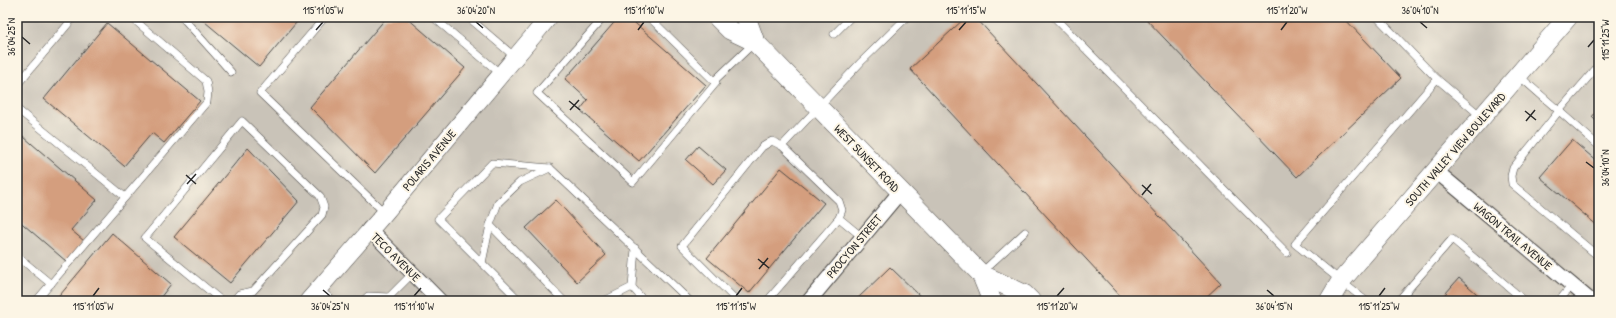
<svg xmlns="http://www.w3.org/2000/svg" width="1616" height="318" font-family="'Patrick Hand',sans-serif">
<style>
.industrial{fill:#c9c3b8}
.building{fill:#d49e7e}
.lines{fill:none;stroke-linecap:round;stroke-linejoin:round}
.service-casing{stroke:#4a4744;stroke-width:8}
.minor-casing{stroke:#4a4744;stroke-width:16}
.tertiary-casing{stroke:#4a4744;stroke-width:18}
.secondary-casing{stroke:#4a4744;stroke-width:20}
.service{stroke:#fff;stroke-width:7}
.minor{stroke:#fff;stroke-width:14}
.tertiary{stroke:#fff;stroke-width:17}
.secondary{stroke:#fff;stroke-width:19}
.ticks{fill:none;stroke:#2b2b2b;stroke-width:1.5}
.labels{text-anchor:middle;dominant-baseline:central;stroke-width:4;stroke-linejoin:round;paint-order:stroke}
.street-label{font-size:12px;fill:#2b2b2b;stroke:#fcf5e5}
.neatline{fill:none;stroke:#2b2b2b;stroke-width:1.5}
.ticks-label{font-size:10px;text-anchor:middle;fill:#2b2b2b}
</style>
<rect width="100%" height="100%" fill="#fcf5e5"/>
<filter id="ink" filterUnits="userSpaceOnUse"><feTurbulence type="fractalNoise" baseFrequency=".025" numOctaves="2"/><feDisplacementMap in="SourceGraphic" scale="8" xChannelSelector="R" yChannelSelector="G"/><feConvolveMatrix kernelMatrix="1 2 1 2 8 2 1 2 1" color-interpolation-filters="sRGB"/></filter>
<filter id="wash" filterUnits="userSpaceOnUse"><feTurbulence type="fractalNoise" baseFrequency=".012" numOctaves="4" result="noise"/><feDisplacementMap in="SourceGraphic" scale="16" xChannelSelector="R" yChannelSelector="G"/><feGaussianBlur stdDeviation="0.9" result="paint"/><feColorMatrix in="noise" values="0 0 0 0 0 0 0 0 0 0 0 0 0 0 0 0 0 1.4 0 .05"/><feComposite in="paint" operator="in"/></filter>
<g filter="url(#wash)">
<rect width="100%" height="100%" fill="#f7e8d1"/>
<rect class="industrial" x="17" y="17" width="1582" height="284"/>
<g id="blocks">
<g class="building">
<polygon points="199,17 301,17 259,67"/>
<polygon points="387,17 406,17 465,68 375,173 310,107"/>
<polygon points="619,17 628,17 706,85 639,161 580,110 588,100 565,79"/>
<polygon points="966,17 975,17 1221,283 1202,301 1125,301 910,69"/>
<polygon points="1144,17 1343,17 1401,78 1297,177"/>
<polygon points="107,23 200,101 164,143 152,133 124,166 44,99"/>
<polygon points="1599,108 1599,124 1592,117"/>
<polygon points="17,131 97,200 71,230 84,241 67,262 17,219"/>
<polygon points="1572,140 1599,163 1599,227 1540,177"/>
<polygon points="698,146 726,170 713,184 686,160"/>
<polygon points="248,148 299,201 230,283 174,237"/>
<polygon points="781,168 824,203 749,293 707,258"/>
<polygon points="556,200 606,255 577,282 526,228"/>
<polygon points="112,233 171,284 160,298 163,301 55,301"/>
<polygon points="890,267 921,297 917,301 855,301"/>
<polygon points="1459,278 1485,301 1439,301"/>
</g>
</g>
</g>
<g filter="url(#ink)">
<use href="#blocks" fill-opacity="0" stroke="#4a4744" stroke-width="1"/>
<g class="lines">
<defs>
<g id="service">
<polyline points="182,17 231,72"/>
<polyline points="325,17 260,93 385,213"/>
<polyline points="433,17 501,74"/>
<polyline points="468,17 515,57"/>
<polyline points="604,17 537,93 633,182 716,83 649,17"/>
<polyline points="1054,17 1287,253"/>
<polyline points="1377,17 1437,79 1482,117"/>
<polyline points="834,34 851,17"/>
<polyline points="1599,65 1559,111 1513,168 1511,176 1512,184 1599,257"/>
<polyline points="1518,75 1599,146"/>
<polyline points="714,81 754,43"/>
<polyline points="17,85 74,17"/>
<polyline points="17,109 125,197"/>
<polyline points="782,146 861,62 907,17"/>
<polyline points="550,168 520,182 498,203 490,225 564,301"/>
<polyline points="635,248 632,287 644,301"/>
<polyline points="17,256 51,284"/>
<polyline points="482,263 490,225"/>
<polyline points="982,272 1025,232"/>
<polyline points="319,289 333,301"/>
<polyline points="36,301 207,102 208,92 206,81 131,17"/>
<polyline points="222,301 145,238 242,121 320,196 324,207 322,215 253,291 239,294 233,301"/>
<polyline points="363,301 368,296 389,297"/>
<polyline points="393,301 389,297 413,273"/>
<polyline points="520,301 438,219 492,163 550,168 690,301"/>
<polyline points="604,301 632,287"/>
<polyline points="737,301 682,246 762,147 772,141 782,146 839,201 842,210 839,218 862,237"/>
<polyline points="767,301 839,218"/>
<polyline points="1366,301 1295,244 1437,79"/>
<polyline points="1398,301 1452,239 1525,301"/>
<polyline points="1559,301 1572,285"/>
</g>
<g id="minor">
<polyline points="1436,171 1591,301"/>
<polyline points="369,229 440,301"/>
<polyline points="809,301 900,192"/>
</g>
<polyline id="tertiary" points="308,301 385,213 549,17"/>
<g id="secondary">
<polyline points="717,17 730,30 755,42 981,274 1024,294 1031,301"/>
<polyline points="746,17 755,42"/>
<polyline points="981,274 992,301"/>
<polyline points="1329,301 1341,281 1568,17"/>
</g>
</defs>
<use href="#service" class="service-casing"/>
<use href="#minor" class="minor-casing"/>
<use href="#tertiary" class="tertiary-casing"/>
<use href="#secondary" class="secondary-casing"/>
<use href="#service" class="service"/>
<use href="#minor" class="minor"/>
<use href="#tertiary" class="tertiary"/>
<use href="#secondary" class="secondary"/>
</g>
</g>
<path class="ticks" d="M476,22L483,28M1420,22L1427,28M316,30L323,22M638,30L644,22M959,30L966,22M1281,30L1287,22M22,37L30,44M1588,47L1594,40M569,101L580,110M570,110L579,100M1525,111L1536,120M1526,121L1535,110M1586,162L1594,168M186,175L196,184M187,184L196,174M1142,185L1152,194M1142,195L1151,184M758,259L769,268M759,269L768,258M323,290L330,296M1267,290L1274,296M93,296L99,288M414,296L421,288M736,296L742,288M1057,296L1064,288M1379,296L1385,288"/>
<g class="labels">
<g class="street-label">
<text transform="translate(1455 149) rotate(-49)">SOUTH VALLEY VIEW BOULEVARD</text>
<text transform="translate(867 158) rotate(46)">WEST SUNSET ROAD</text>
<text transform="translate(429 160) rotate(-50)">POLARIS AVENUE</text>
<text transform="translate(1513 236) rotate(40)">WAGON TRAIL AVENUE</text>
<text transform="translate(854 246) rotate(-50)">PROCYON STREET</text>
<text transform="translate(396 257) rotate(45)">TECO AVENUE</text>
</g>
</g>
<rect width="1616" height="318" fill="none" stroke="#fcf5e5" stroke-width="44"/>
<rect x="22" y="22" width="1572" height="274" class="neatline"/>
<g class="ticks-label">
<text x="323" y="14">115°11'05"W</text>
<text x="476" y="14">36°04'20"N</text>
<text x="644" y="14">115°11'10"W</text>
<text x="966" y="14">115°11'15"W</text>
<text x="1287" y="14">115°11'20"W</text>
<text x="1420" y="14">36°04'10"N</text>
<text transform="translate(11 37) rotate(-90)" y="4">36°04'25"N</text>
<text transform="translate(1605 40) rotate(-90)" y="4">115°11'25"W</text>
<text transform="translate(1605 168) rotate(-90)" y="4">36°04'10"N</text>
<text x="93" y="310">115°11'05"W</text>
<text x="330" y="310">36°04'25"N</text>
<text x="414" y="310">115°11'10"W</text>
<text x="736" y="310">115°11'15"W</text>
<text x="1057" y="310">115°11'20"W</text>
<text x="1274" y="310">36°04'15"N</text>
<text x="1379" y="310">115°11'25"W</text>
</g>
</svg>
